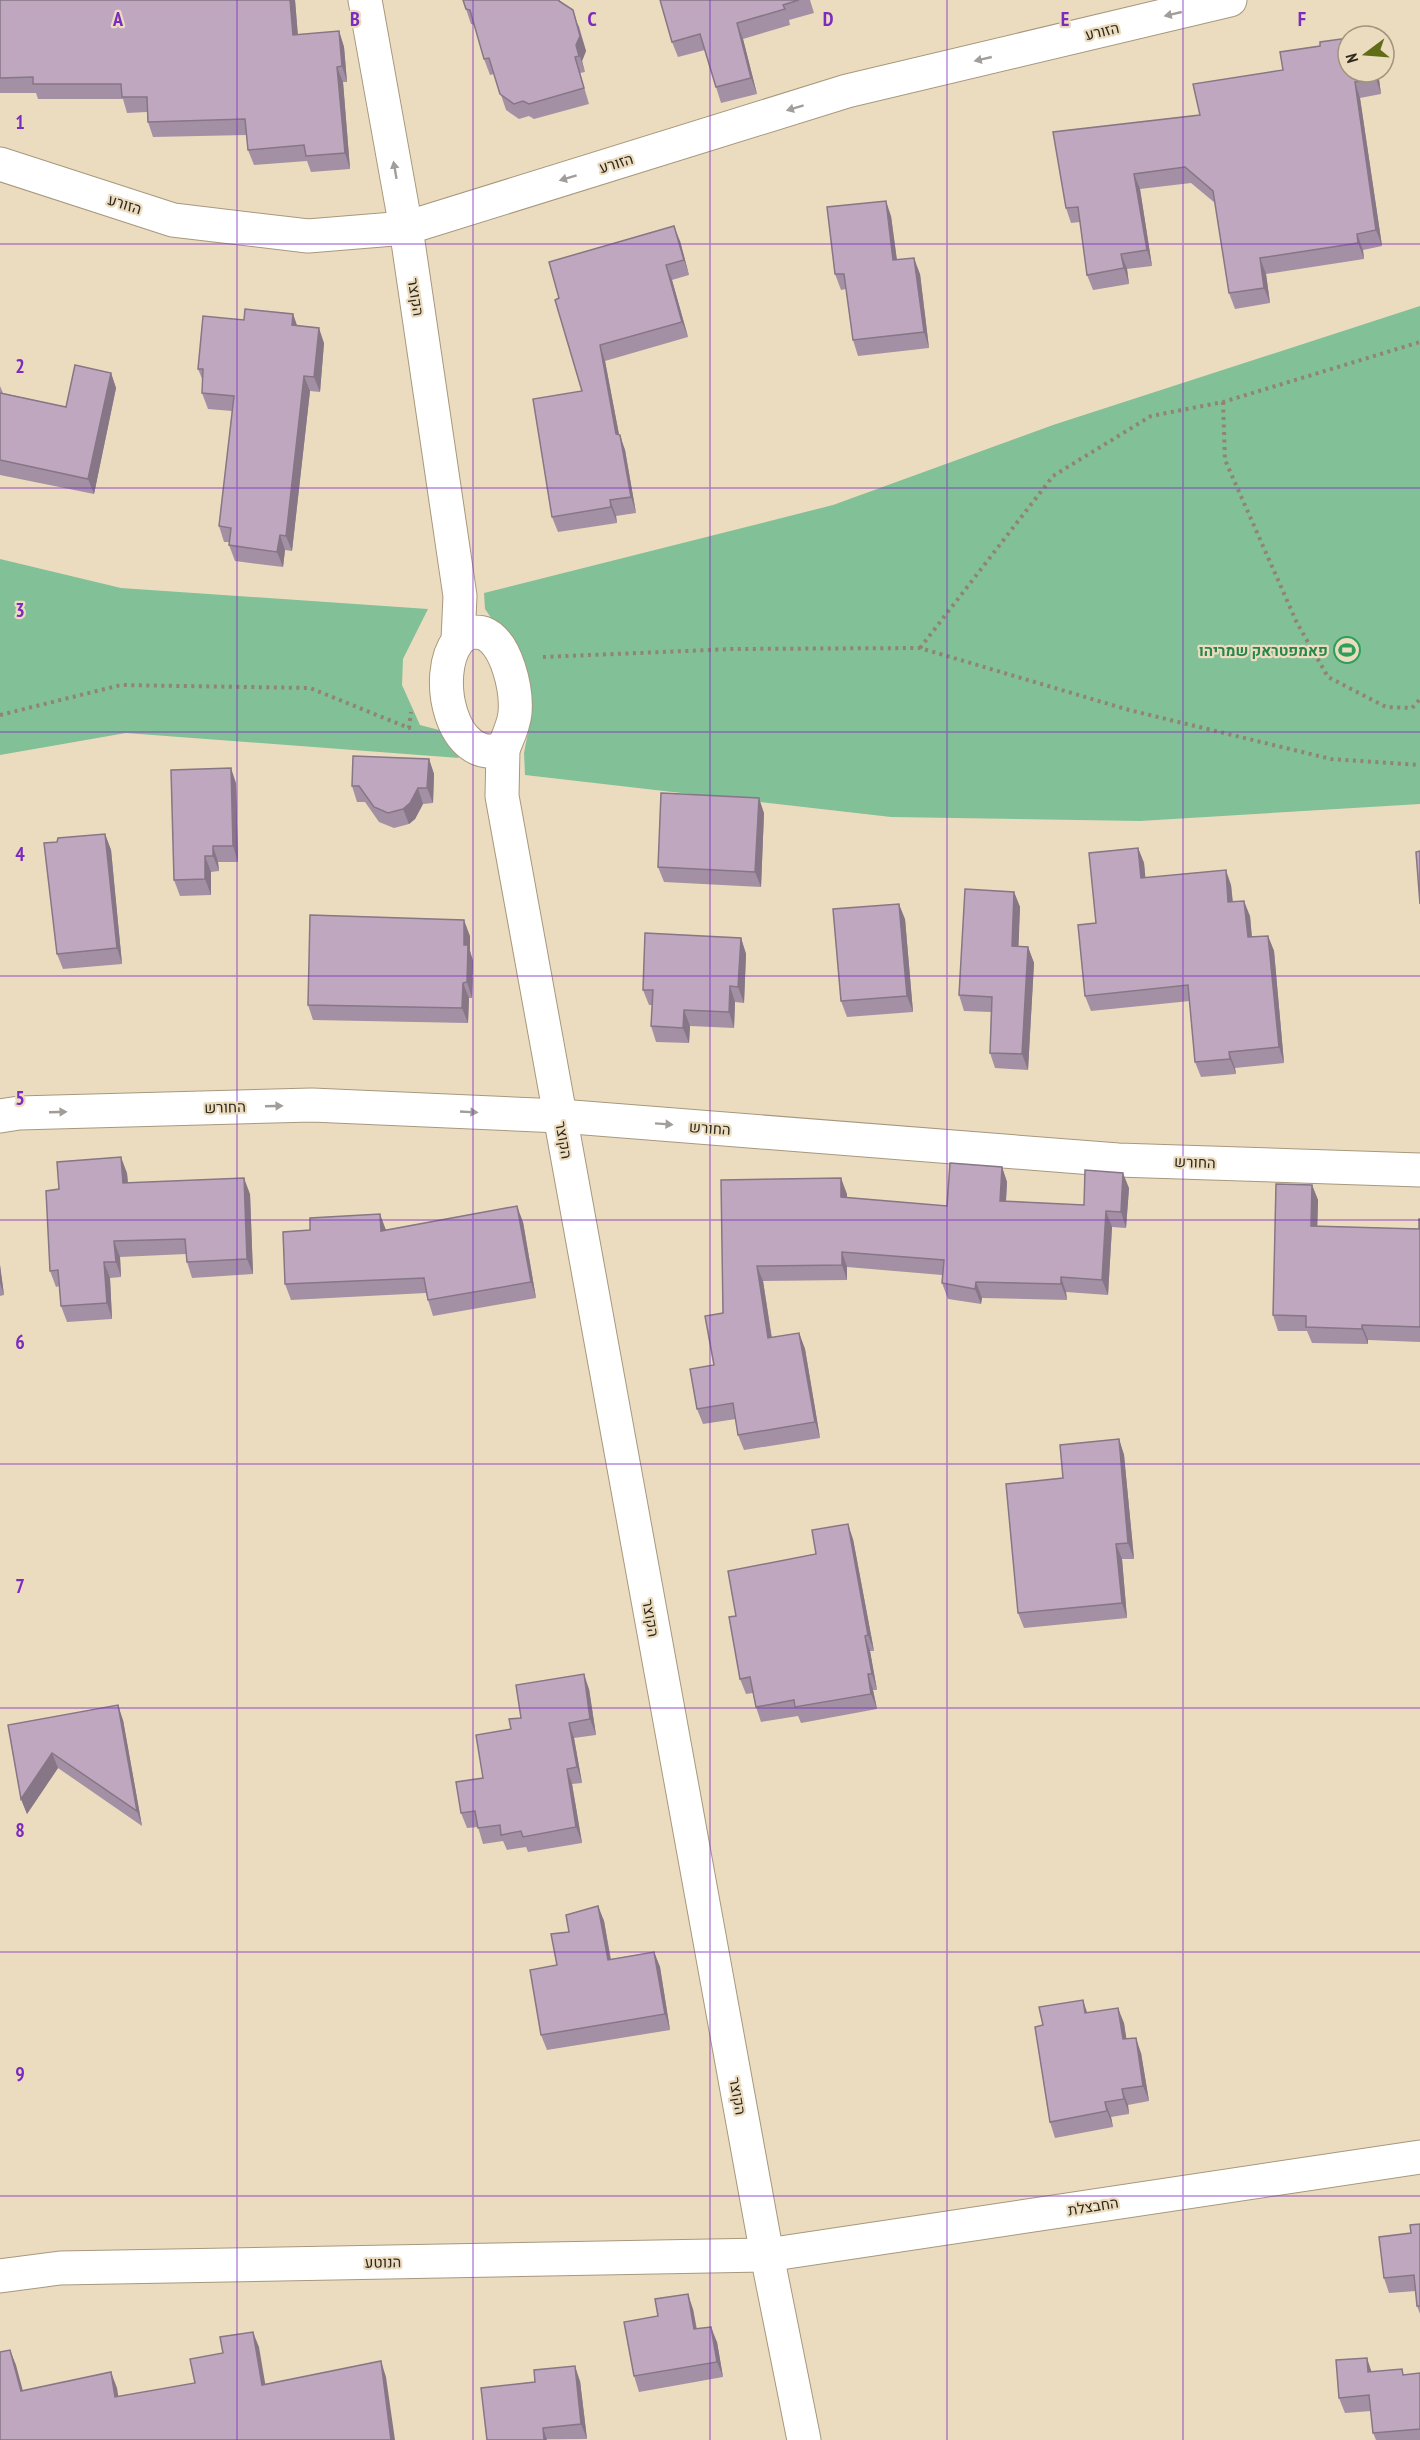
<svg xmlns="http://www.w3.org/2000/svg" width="1420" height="2440" font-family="'PT Sans Narrow',Heebo,sans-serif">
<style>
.green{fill:#82c097}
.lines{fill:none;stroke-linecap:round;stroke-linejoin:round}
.street-casing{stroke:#a7987d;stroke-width:35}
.secondary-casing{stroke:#a7987d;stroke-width:35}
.path{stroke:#908571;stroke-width:4;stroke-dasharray:3 4.5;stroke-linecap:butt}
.street{stroke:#fff;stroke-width:33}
.secondary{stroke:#fff;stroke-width:33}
.wall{fill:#a490a4}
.shaded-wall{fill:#867686}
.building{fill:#bfa8bf;stroke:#867686;stroke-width:1.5}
.oneway{fill:#a19e99}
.grid{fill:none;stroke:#7b2cbf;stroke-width:1.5;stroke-opacity:0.55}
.labels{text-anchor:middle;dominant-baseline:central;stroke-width:4.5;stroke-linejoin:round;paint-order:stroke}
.street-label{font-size:15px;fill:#2e281d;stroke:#ecdcbf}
.leisure-label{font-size:15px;font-weight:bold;fill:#27864d;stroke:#ecdcbf;text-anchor:end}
.grid-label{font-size:20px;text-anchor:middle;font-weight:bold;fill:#7b2cbf;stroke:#ecdcbf;stroke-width:4.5;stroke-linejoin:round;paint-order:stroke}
</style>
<rect width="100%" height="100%" fill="#ecdcbf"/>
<g class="green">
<polygon points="1420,306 1420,804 1140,821 891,817 525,775 524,753 528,732 529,704 498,628 485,609 484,593 833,505 1053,425"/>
<polygon points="0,559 121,588 428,609 403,659 402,685 420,725 443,731 459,758 126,733 0,755"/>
</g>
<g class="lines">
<defs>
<g id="street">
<polyline points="365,0 406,228 460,596 458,640"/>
<path d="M469,632C473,632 479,632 483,633C507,642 517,690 515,713C514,725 508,737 503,749C451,766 432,674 458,641C460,638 465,635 469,632Z"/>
<polyline points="503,749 502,796 767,2255 804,2440"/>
<polyline points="0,2276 60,2268 767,2255 1420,2157"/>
</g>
<g id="secondary">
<polyline points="0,164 173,220 308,236 406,228 847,91 1230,0"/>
<polyline points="0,1116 19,1113 312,1105 560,1116 1118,1160 1420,1170"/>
</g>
</defs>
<use href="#street" class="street-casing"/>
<use href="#secondary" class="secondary-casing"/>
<g class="path">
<polyline points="1223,402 1225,460 1297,623 1328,677 1386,707 1412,708 1420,699"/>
<polyline points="920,648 1053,476 1151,416 1223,402 1420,342"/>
<polyline points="543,657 733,649 920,648 1129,710 1331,759 1420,765"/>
<polyline points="0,715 121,685 310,688 409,728 411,712"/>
</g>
<use href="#street" class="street"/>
<use href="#secondary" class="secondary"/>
</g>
<g class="wall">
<polygon points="0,0 295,0 298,35 339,31 344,47 347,82 343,82 350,169 311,172 307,161 254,165 248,150 247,135 153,137 148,122 147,112 127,113 123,99 38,99 36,93 0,93"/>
<polygon points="660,0 810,0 814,13 789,20 790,25 743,39 757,94 721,103 716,87 705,50 678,57 672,42"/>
<polygon points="561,2 579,26 586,51 582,61 585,72 580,73 589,104 534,119 529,116 519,119 506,110 494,74 490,75 484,59 475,25 471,24 466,9"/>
<polygon points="1348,72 1378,72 1381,94 1360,98 1382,246 1363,250 1364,259 1266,274 1270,303 1235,309 1229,293 1215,203 1191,183 1140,189 1152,266 1127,269 1129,284 1093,290 1087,275 1080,222 1071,223 1066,208 1200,115"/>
<polygon points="891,216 897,260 920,274 929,348 858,356 853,340 846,289 841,290 835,274"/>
<polygon points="680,241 689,275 672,280 688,337 605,361 619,435 625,450 636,513 616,516 617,523 558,532 552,517 582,391 559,298"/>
<polygon points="293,314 297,325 324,343 320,392 310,391 292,551 285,550 283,567 235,561 229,545 229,542 224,542 219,526 232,411 208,409 202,393 203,381 198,369 244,320"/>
<polygon points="111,373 116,388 94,494 0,475 0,386 3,393 66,407"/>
<polygon points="429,759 434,774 433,803 423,804 415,819 409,824 394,828 379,822 365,802 357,802 352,786"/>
<polygon points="236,783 238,862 218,862 219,871 211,872 211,895 180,896 174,880"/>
<polygon points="764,813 761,887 664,882 658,867"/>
<polygon points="105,834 111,850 122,964 63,969 57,954 57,842"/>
<polygon points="1138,848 1144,863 1145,877 1231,885 1233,902 1250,916 1252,937 1268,936 1274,951 1284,1063 1235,1068 1236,1074 1201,1077 1195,1062 1190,1001 1091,1011 1085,996 1096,923"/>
<polygon points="1014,892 1020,907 1018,946 1028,947 1034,963 1028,1070 995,1068 990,1053 991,1012 964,1011 959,995"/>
<polygon points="905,919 913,1012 847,1017 841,1001"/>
<polygon points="470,936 470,951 473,961 472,998 469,998 468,1023 313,1020 308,1005"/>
<polygon points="741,938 746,954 744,1003 735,1002 734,1028 690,1026 689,1043 656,1042 651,1026 652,1005 649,1005 643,990"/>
<polygon points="1002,1167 1007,1182 1006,1201 1084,1205 1129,1188 1126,1228 1112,1227 1108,1295 1066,1292 1067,1300 982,1298 981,1304 948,1299 942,1283 942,1275 847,1267 847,1280 763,1281 772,1338 799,1333 805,1349 820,1438 744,1450 738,1435 736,1419 703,1424 697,1409 714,1365 723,1313 721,1180 847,1194 847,1198 947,1206"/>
<polygon points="127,1173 128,1183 250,1194 253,1274 192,1278 187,1262 186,1254 120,1257 121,1277 110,1278 112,1319 67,1322 61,1306 59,1286 56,1287 50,1271 59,1189"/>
<polygon points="1312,1185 1318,1200 1317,1226 1419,1229 1420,1219 1420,1342 1368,1340 1368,1344 1312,1343 1307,1331 1278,1331 1273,1315"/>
<polygon points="523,1222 536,1298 433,1316 428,1300 426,1293 291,1300 285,1284 386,1230"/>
<polygon points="0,1265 4,1295 0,1296"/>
<polygon points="1119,1439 1124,1455 1134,1559 1122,1559 1127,1618 1024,1628 1018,1613 1063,1478"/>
<polygon points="853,1539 874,1651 870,1651 877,1690 873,1690 877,1709 801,1723 798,1716 761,1722 756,1707 753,1693 746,1694 740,1679 816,1554"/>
<polygon points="589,1689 596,1735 574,1738 582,1783 572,1784 582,1843 528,1852 526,1847 507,1850 503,1841 483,1844 478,1827 467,1828 461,1813 511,1729 521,1718"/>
<polygon points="123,1720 142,1826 58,1768 27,1814 21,1799 8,1725"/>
<polygon points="598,1906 604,1921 611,1959 654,1952 660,1967 670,2030 547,2050 541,2035 557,1965 569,1932"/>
<polygon points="1088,2013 1124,2023 1126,2039 1141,2053 1149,2101 1128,2105 1129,2114 1111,2117 1113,2127 1055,2138 1050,2122 1043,2025"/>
<polygon points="1420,2224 1420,2314 1417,2306 1416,2291 1389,2293 1384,2278 1411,2233"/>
<polygon points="693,2309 697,2329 717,2342 723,2377 639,2392 634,2376"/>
<polygon points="1372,2372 1404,2375 1420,2373 1420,2440 1376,2440 1373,2433 1371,2411 1345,2413 1339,2398"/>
<polygon points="580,2381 587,2439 487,2440"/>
</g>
<g class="shaded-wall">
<polygon points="290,0 295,0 299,51 293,35"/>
<polygon points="573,10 586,51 582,61 585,72 576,45"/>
<polygon points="737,23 743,39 757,94 751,78"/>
<polygon points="339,31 344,47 347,82 342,66"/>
<polygon points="337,67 343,82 350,169 345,153"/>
<polygon points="1375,72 1378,72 1381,94 1376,79"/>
<polygon points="1355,82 1360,98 1382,246 1376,230"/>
<polygon points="1134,174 1140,189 1152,266 1147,250"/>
<polygon points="886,201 891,216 899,276 893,260"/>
<polygon points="674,226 680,241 689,275 684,260"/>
<polygon points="1357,234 1363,250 1364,259 1358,243"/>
<polygon points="1121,254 1127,269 1129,284 1124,268"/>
<polygon points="914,258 920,274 929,348 924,332"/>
<polygon points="1260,258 1266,274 1270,303 1264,288"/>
<polygon points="666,265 672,280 688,337 682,322"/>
<polygon points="293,314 298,329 292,325"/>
<polygon points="319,328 324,343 320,392 314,377"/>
<polygon points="600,345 605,361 622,450 616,434"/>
<polygon points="111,373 116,388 94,494 88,479"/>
<polygon points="304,376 310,391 292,551 286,536"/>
<polygon points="620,435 625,450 636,513 631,497"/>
<polygon points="610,500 616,516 617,523 611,507"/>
<polygon points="280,535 285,550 283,567 277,552"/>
<polygon points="429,759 434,774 433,803 427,788"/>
<polygon points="231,768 236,783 238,862 233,846"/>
<polygon points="418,788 423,804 415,819 409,824 403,809"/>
<polygon points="759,798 764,813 761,887 755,872"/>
<polygon points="105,834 111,850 122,964 117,948"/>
<polygon points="213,846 218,862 219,871 213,856"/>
<polygon points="1138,848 1144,863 1147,893 1141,878"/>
<polygon points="205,856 211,872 211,895 205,879"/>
<polygon points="1226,870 1231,885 1234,918 1228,902"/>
<polygon points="1014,892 1020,907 1018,962 1012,946"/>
<polygon points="1244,901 1250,916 1253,952 1248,937"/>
<polygon points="899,904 905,919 913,1012 907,996"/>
<polygon points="464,920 470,936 470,951 473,961 472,998 467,982 464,945"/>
<polygon points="1268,936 1274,951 1284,1063 1279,1047"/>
<polygon points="741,938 746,954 744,1003 738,987"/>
<polygon points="1028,947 1034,963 1028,1070 1022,1054"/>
<polygon points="463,983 469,998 468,1023 462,1008"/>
<polygon points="730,986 735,1002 734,1028 729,1012"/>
<polygon points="684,1010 690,1026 689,1043 683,1028"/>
<polygon points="1229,1052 1235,1068 1236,1074 1230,1059"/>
<polygon points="121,1157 127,1173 129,1199 123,1183"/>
<polygon points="1002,1167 1007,1182 1005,1216 1000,1201"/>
<polygon points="1123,1173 1129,1188 1126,1228 1121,1212"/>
<polygon points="244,1178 250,1194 253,1274 247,1259"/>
<polygon points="841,1178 847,1194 847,1213 841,1197"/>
<polygon points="1312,1185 1318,1200 1317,1241 1311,1226"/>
<polygon points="517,1206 523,1222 536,1298 531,1282"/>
<polygon points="1106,1211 1112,1227 1108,1295 1102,1280"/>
<polygon points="380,1214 386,1230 381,1231"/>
<polygon points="114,1241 120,1257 121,1277 116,1262"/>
<polygon points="842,1252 847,1267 847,1280 842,1265"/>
<polygon points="104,1262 110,1278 112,1319 107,1303"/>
<polygon points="0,1265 4,1295 0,1283"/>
<polygon points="757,1266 763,1281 774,1354 768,1338"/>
<polygon points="1061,1277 1066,1292 1067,1300 1061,1284"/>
<polygon points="976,1282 982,1298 981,1304 975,1289"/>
<polygon points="1362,1325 1368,1340 1368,1344 1362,1329"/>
<polygon points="799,1333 805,1349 820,1438 815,1422"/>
<polygon points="1119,1439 1124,1455 1134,1559 1128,1543"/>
<polygon points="848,1524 853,1539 874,1651 868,1635"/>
<polygon points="1116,1544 1122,1559 1127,1618 1122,1603"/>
<polygon points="865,1636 870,1651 877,1690 872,1674"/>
<polygon points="584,1674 589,1689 596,1735 590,1719"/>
<polygon points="868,1674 873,1690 877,1709 871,1694"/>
<polygon points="118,1705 123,1720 142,1826 137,1811"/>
<polygon points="569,1723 574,1738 582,1783 577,1767"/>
<polygon points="52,1753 58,1768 27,1814 21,1799"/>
<polygon points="567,1769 572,1784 582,1843 576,1827"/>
<polygon points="598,1906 604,1921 613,1975 608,1960"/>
<polygon points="654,1952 660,1967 670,2030 665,2014"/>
<polygon points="1083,2000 1088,2015 1085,2013"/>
<polygon points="1118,2008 1124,2023 1129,2055 1123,2039"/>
<polygon points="1136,2038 1141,2053 1149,2101 1143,2086"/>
<polygon points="1122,2089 1128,2105 1129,2114 1124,2099"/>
<polygon points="1105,2102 1111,2117 1113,2127 1107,2111"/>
<polygon points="688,2294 693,2309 699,2345 694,2329"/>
<polygon points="711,2327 717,2342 723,2377 717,2362"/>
<polygon points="253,2332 259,2347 268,2400 262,2385"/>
<polygon points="10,2350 16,2365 27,2406 21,2391"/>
<polygon points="1367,2358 1372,2373 1368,2372"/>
<polygon points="381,2361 386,2377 395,2440 391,2440"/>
<polygon points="575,2366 580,2381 587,2439 581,2424"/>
<polygon points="111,2372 117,2388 121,2413 115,2397"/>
<polygon points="543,2428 547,2440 544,2440"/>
</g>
<g class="building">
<polygon points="0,0 290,0 293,35 339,31 342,66 337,67 345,153 306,156 304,145 248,150 245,119 148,122 147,97 122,97 121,84 33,84 33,77 0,78"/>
<polygon points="463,0 559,0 559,1 573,10 580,36 576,45 579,56 575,57 584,88 529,104 523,101 514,104 500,94 489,58 484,59 470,10 466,9"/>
<polygon points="660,0 799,0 783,5 785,9 737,23 751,78 716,87 700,34 672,42"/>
<polygon points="1348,38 1348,72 1375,72 1376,79 1355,82 1376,230 1357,234 1358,243 1260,258 1264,288 1229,293 1213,191 1185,167 1134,174 1147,250 1121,254 1124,268 1087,275 1078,207 1066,208 1053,132 1200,115 1193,84 1283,70 1280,52 1320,46 1320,42"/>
<polygon points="886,201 893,260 914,258 924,332 853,340 844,274 835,274 827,207"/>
<polygon points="674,226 684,260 666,265 682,322 600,345 616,434 620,435 631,497 610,500 611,507 552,517 533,399 582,391 555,300 559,298 549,262"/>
<polygon points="245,309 293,314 292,325 319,328 314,377 304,376 286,536 280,535 277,552 229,545 231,528 219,526 234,396 202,393 203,369 198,369 203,316 244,320"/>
<polygon points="75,365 111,373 88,479 0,460 0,393 66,407"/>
<polygon points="353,756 429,759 427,788 418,788 410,803 403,809 388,813 374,807 359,786 352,786"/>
<polygon points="231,768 233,846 213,846 213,856 205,856 205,879 174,880 171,770"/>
<polygon points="661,793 759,798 755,872 658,867"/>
<polygon points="105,834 117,948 57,954 44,843 57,842 58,838"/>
<polygon points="1138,848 1141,878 1226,870 1228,902 1244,901 1248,937 1268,936 1279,1047 1229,1052 1230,1059 1195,1062 1188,985 1085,996 1078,925 1096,923 1089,853"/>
<polygon points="1420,851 1420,904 1416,852"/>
<polygon points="965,889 1014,892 1012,946 1028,947 1022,1054 990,1053 992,997 959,995"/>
<polygon points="899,904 907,996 841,1001 833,909"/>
<polygon points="310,915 464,920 464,945 468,945 467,982 463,983 462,1008 308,1005"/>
<polygon points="645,933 741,938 738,987 730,986 729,1012 684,1010 683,1028 651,1026 653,990 643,990"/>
<polygon points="121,1157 123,1183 244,1178 247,1259 187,1262 185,1239 114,1241 116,1262 104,1262 107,1303 61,1306 58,1270 50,1271 46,1191 59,1189 57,1162"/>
<polygon points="950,1163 1002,1167 1000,1201 1084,1205 1085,1170 1123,1173 1121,1212 1106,1211 1102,1280 1061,1277 1061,1284 976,1282 975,1289 942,1283 944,1260 842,1252 842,1265 757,1266 768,1338 799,1333 815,1422 738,1435 733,1403 697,1409 690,1369 714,1365 705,1316 723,1313 721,1180 841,1178 841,1197 947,1206"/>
<polygon points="1276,1184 1312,1185 1311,1226 1419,1229 1419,1219 1420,1219 1420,1327 1362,1325 1362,1329 1306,1327 1306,1316 1273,1315"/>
<polygon points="517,1206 531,1282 428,1300 424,1278 285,1284 283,1232 310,1230 310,1218 380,1214 381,1231"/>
<polygon points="1119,1439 1128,1543 1116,1544 1122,1603 1018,1613 1006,1484 1063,1478 1060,1445"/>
<polygon points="848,1524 868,1635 865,1636 872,1674 868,1674 871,1694 795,1707 794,1700 756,1707 750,1677 740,1679 729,1617 736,1616 728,1571 816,1554 812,1530"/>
<polygon points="584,1674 590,1719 569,1723 577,1767 567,1769 576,1827 523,1837 521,1831 501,1835 500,1825 478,1828 475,1811 461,1813 456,1782 483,1778 476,1735 511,1729 509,1719 521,1718 516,1685"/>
<polygon points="118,1705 137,1811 52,1753 21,1799 8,1725"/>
<polygon points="598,1906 608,1960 654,1952 665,2014 541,2035 530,1970 557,1965 551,1934 569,1932 566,1915"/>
<polygon points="1083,2000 1085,2013 1118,2008 1123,2039 1136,2038 1143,2086 1122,2089 1124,2099 1105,2102 1107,2111 1050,2122 1035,2027 1043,2025 1039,2007"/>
<polygon points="1420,2224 1420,2306 1417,2306 1414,2275 1384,2278 1379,2237 1411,2233 1410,2225"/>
<polygon points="688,2294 694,2329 711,2327 717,2362 634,2376 624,2322 658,2316 655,2299"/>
<polygon points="253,2332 262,2385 381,2361 391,2440 0,2440 0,2352 10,2350 21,2391 111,2372 115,2397 195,2383 190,2359 223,2353 220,2337"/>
<polygon points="1367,2358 1368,2372 1402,2369 1403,2375 1420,2373 1420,2429 1373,2433 1369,2395 1339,2398 1336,2360"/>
<polygon points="575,2366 581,2424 543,2428 544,2440 487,2440 481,2388 535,2382 534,2370"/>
</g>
<defs><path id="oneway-solid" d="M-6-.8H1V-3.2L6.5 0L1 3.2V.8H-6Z" transform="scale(1.5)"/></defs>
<g class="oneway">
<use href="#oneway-solid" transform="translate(1173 14) rotate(167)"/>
<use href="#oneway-solid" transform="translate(983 59) rotate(167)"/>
<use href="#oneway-solid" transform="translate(795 108) rotate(163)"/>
<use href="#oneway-solid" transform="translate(395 170) rotate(-100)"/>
<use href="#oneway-solid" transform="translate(568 178) rotate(163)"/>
<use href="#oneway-solid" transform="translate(274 1106) rotate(-2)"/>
<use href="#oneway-solid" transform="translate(58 1112) rotate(-2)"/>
<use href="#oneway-solid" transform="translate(469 1112) rotate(3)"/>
<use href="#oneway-solid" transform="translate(664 1124) rotate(4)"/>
</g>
<path class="grid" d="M237,0V2440M473,0V2440M710,0V2440M947,0V2440M1183,0V2440M0,244H1420M0,488H1420M0,732H1420M0,976H1420M0,1220H1420M0,1464H1420M0,1708H1420M0,1952H1420M0,2196H1420"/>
<defs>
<symbol id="stadium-ring" viewBox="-11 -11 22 22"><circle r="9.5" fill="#ecdcbf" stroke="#2e9e5b" stroke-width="1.5"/><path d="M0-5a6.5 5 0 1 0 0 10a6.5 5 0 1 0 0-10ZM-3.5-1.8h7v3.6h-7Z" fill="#2e9e5b"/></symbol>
</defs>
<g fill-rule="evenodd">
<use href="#stadium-ring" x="1332" y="635" width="30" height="30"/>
</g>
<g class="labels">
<g class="street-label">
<text transform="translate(1102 31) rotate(-13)">הזורע</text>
<text transform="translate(616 163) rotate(-17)">הזורע</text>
<text transform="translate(125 204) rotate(18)">הזורע</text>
<text transform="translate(416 297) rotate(81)">הקוצר</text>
<text transform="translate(225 1107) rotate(-2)">החורש</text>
<text transform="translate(710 1128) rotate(4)">החורש</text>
<text transform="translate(564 1140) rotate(80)">הקוצר</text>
<text transform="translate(1195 1162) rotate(2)">החורש</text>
<text transform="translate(651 1618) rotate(80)">הקוצר</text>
<text transform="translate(738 2096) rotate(80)">הקוצר</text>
<text transform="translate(1093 2206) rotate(-9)">החבצלת</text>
<text transform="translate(383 2262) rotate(-1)">הנוטע</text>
</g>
<g class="leisure-label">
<text x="1328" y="650">פאמפטראק שמריהו</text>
</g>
</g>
<g class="grid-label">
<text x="118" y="26">A</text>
<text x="355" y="26">B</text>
<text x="592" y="26">C</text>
<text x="828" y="26">D</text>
<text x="1065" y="26">E</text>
<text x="1302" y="26">F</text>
<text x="20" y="129">1</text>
<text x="20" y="373">2</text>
<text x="20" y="617">3</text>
<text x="20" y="861">4</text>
<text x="20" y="1105">5</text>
<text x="20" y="1349">6</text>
<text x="20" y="1593">7</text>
<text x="20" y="1837">8</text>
<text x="20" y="2081">9</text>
</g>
<g transform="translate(1366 54) rotate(254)"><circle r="28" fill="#ecdcbf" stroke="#a0947e" stroke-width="1.5"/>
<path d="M0-4.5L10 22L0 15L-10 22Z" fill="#616d16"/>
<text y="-9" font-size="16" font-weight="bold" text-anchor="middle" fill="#2e281d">N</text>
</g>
</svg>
